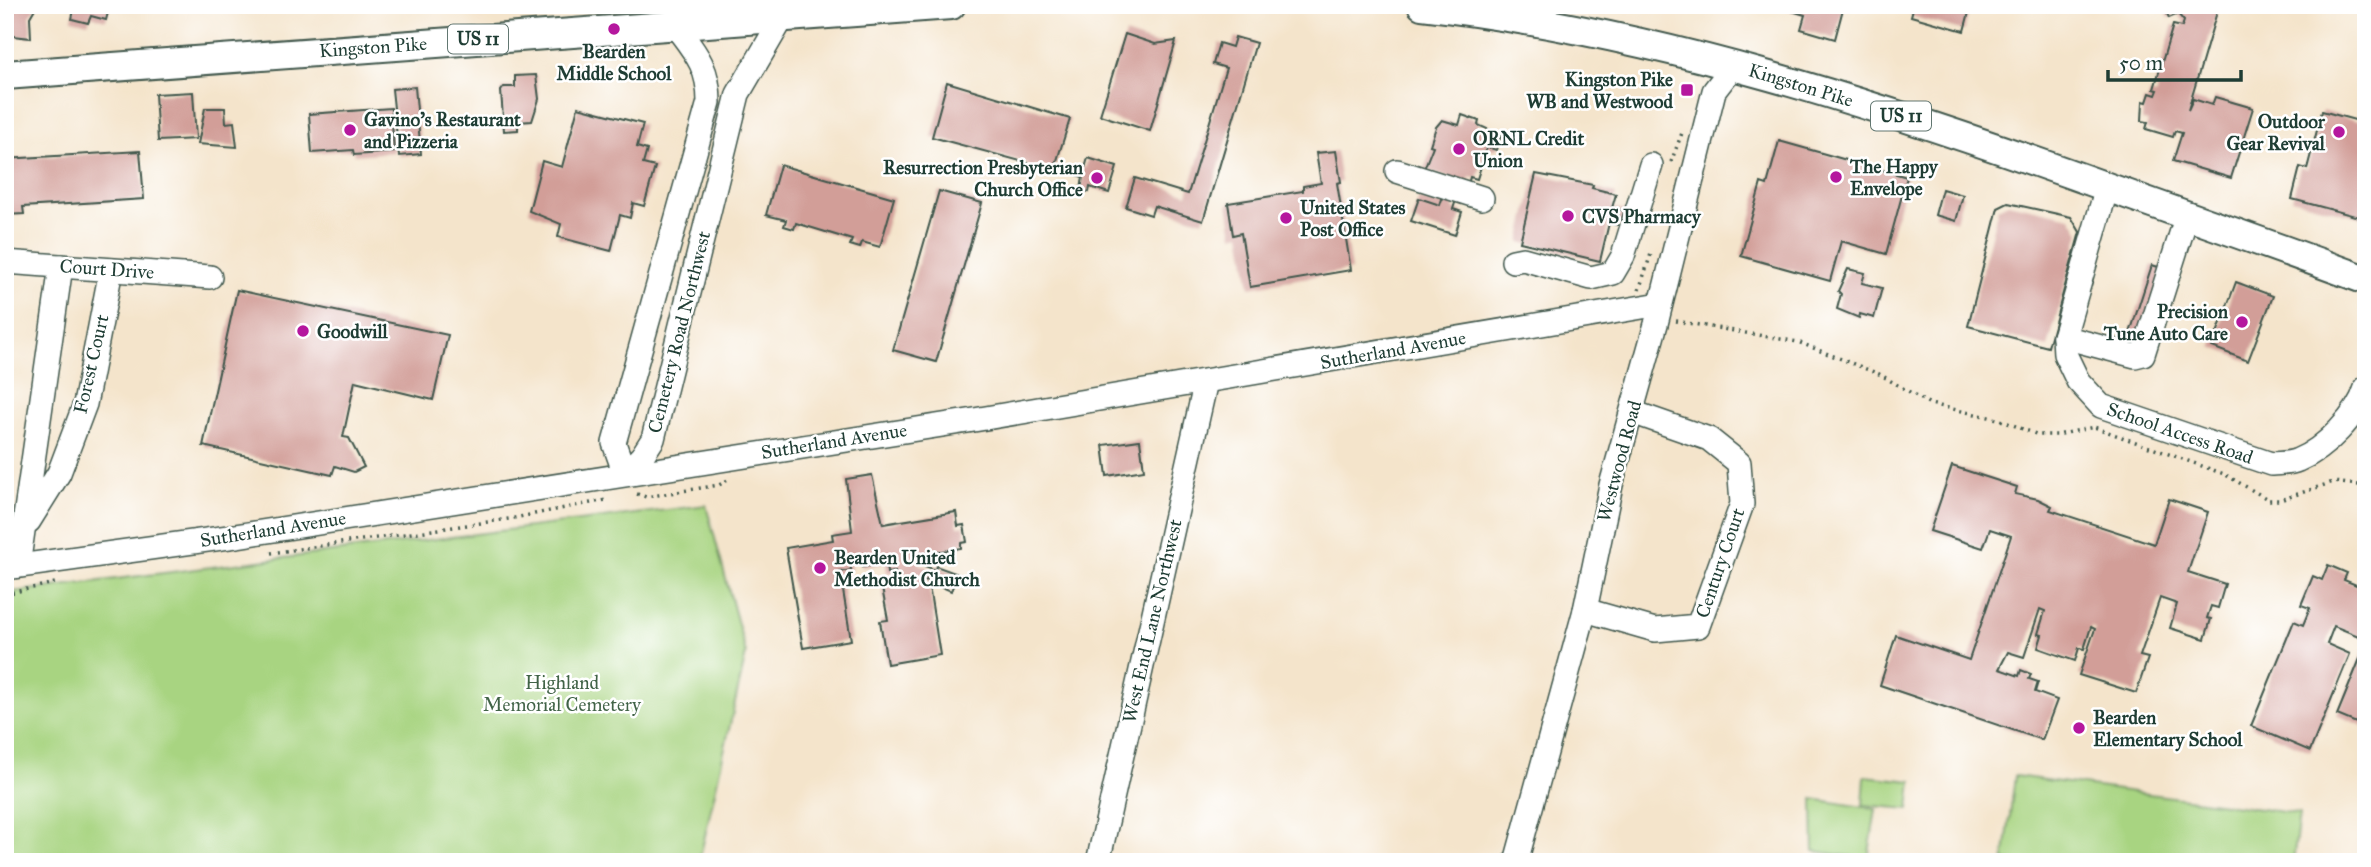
<svg xmlns="http://www.w3.org/2000/svg" width="2371" height="867" font-family="'IM FELL Great Primer',serif">
<style>
.green{fill:#a8d481;stroke:#64885a;stroke-width:2}
.building{fill:#d29e98}
.lines{fill:none;stroke-linecap:round;stroke-linejoin:round}
.minor-casing{stroke:#3f564b;stroke-width:26}
.major-casing{stroke:#3f564b;stroke-width:32}
.path{stroke:#3f564b;stroke-width:3.5;stroke-dasharray:2 5;stroke-linecap:butt}
.minor{stroke:#fff;stroke-width:23}
.major{stroke:#fff;stroke-width:28}
.poi-dot{fill:#b5179e;stroke:#fff;stroke-width:2.5}
.labels{text-anchor:middle;dominant-baseline:central;stroke-width:5;stroke-linejoin:round;paint-order:stroke}
.shield{fill:#fff;stroke:#627771;stroke-width:2}
.shield-label{font-size:18px;font-weight:bold;fill:#1f3d34}
.street-label{font-size:19px;fill:#1f3d34;stroke:#fff}
.poi-label{font-size:19px;font-weight:bold;fill:#1f3d34;stroke:#fff;text-anchor:start}
.park-label{font-size:19px;fill:#416347;stroke:#fff}
</style>
<rect width="100%" height="100%" fill="#fff"/>
<filter id="ink" filterUnits="userSpaceOnUse"><feTurbulence type="fractalNoise" baseFrequency=".0143" numOctaves="2"/><feDisplacementMap in="SourceGraphic" scale="14" xChannelSelector="R" yChannelSelector="G"/><feConvolveMatrix kernelMatrix="1 2 1 2 8 2 1 2 1" color-interpolation-filters="sRGB"/></filter>
<filter id="wash" filterUnits="userSpaceOnUse"><feTurbulence type="fractalNoise" baseFrequency=".00686" numOctaves="4" result="noise"/><feDisplacementMap in="SourceGraphic" scale="28" xChannelSelector="R" yChannelSelector="G"/><feGaussianBlur stdDeviation="1.57" result="paint"/><feColorMatrix in="noise" values="0 0 0 0 0 0 0 0 0 0 0 0 0 0 0 0 0 1.4 0 .05"/><feComposite in="paint" operator="in"/></filter>
<g filter="url(#wash)">
<rect width="100%" height="100%" fill="#f4e4cb"/>
<g class="green">
<polygon points="706,505 746,654 699,862 5,862 5,593"/>
<polygon points="1865,776 1912,781 1909,809 1863,805"/>
<polygon points="2015,776 2299,814 2293,862 2004,862"/>
<polygon points="1813,799 1876,809 1868,859 1814,851"/>
</g>
<g id="blocks">
<g class="building">
<polygon points="5,5 37,5 30,17 31,38 5,35"/>
<polygon points="75,5 110,5 106,20 91,16 88,23 72,19"/>
<polygon points="1772,5 1844,5 1835,39 1801,29 1805,15"/>
<polygon points="1914,5 1971,5 1964,31 1911,16"/>
<polygon points="2163,5 2219,5 2188,110 2193,99 2212,105 2215,97 2253,108 2231,178 2173,161 2182,133 2175,131 2173,137 2146,129 2148,122 2142,121 2143,101 2147,102 2150,93 2156,95 2158,90 2154,89 2173,25 2182,27 2184,21 2178,14 2169,18"/>
<polygon points="1125,34 1155,44 1176,41 1150,131 1100,115"/>
<polygon points="1235,37 1256,43 1203,221 1154,206 1151,215 1126,207 1135,178 1188,194 1226,68 1213,64 1219,43 1232,47"/>
<polygon points="536,75 539,99 532,121 518,122 518,130 504,131 501,91 504,87 515,87 515,76"/>
<polygon points="947,82 1070,119 1054,170 1035,165 1034,168 1027,166 1028,163 932,137"/>
<polygon points="415,87 421,154 399,156 392,89"/>
<polygon points="193,92 196,139 158,141 155,94"/>
<polygon points="578,107 643,124 637,147 647,150 643,164 655,167 644,206 633,203 630,218 620,215 611,251 558,237 561,224 529,211 542,161 562,167"/>
<polygon points="205,108 225,108 226,123 234,122 237,147 198,144"/>
<polygon points="391,108 394,152 354,155 353,150 312,153 309,114"/>
<polygon points="2322,111 2366,123 2366,219 2292,199 2300,167 2307,169"/>
<polygon points="1462,115 1479,121 1478,125 1501,135 1496,150 1487,147 1477,179 1470,177 1468,184 1462,182 1453,209 1462,212 1455,235 1411,221 1419,198 1440,205 1449,178 1424,169 1433,146 1430,145 1436,127 1442,120 1459,125"/>
<polygon points="1779,141 1907,177 1886,254 1841,241 1830,281 1741,256 1761,183 1767,185"/>
<polygon points="140,151 144,199 23,207 24,214 5,215 5,159"/>
<polygon points="1336,151 1341,182 1337,183 1351,270 1250,287 1241,233 1233,235 1228,203 1303,191 1303,186 1321,183 1316,153"/>
<polygon points="1088,158 1117,167 1109,193 1090,187 1089,192 1081,190 1083,177 1077,175 1079,166 1085,168"/>
<polygon points="780,165 894,198 880,247 862,242 860,248 850,245 852,240 796,223 794,229 784,226 786,220 766,215"/>
<polygon points="1536,174 1593,185 1592,188 1616,194 1612,208 1642,215 1638,230 1609,223 1600,261 1520,242"/>
<polygon points="1942,189 1963,195 1956,221 1935,215"/>
<polygon points="939,191 982,203 936,362 893,350"/>
<polygon points="2008,203 2071,217 2080,232 2048,347 1968,326 1998,208"/>
<polygon points="2152,265 2180,274 2158,342 2130,333"/>
<polygon points="1848,269 1865,273 1862,283 1882,288 1874,318 1860,314 1859,318 1837,309 1841,294 1838,291"/>
<polygon points="2236,282 2273,296 2248,361 2212,347"/>
<polygon points="237,290 448,335 433,400 355,381 343,437 349,438 364,467 354,472 335,466 332,475 203,446"/>
<polygon points="1140,440 1144,470 1107,476 1103,445"/>
<polygon points="1952,466 2017,487 2015,494 2038,499 2052,506 2050,510 2154,544 2169,499 2208,512 2188,572 2225,584 2218,608 2211,606 2207,618 2211,619 2205,639 2170,628 2177,604 2160,598 2140,656 2148,658 2136,693 2079,675 2095,629 2091,627 2084,649 2079,648 2075,661 2038,648 2042,635 2038,634 2045,611 2040,609 2024,657 2008,652 1999,669 2019,676 2021,670 2031,674 2029,679 2038,682 2035,692 2057,700 2042,740 1880,685 1896,635 1969,660 2011,536 1990,529 1983,548 1930,531"/>
<polygon points="872,475 883,524 956,512 958,526 964,525 967,542 961,543 961,548 918,555 920,564 935,570 936,566 958,574 951,591 930,582 931,579 922,575 923,581 928,580 940,655 887,664 880,621 888,620 882,588 897,585 895,572 887,573 886,563 862,567 861,560 850,562 851,570 840,572 851,640 803,648 786,548 833,540 832,534 852,531 846,479"/>
<polygon points="2328,565 2347,573 2344,580 2366,589 2366,639 2334,626 2327,644 2350,654 2310,751 2251,726 2294,621 2303,625 2310,608 2301,605 2313,576 2322,580"/>
<polygon points="2366,644 2366,727 2337,715"/>
</g>
</g>
</g>
<g filter="url(#ink)">
<use href="#blocks" fill-opacity="0" stroke="#3f564b" stroke-width="2"/>
<g class="lines">
<defs>
<g id="minor">
<path d="M674,24C694,51 709,66 709,102L614,443L625,474L642,456L653,439L738,94L783,17"/>
<polyline points="1397,171 1482,198"/>
<path d="M2107,187L2064,337L2065,354L2078,381L2101,406L2271,464C2280,463 2290,464 2298,460C2325,449 2358,415 2366,388"/>
<polyline points="1513,261 1523,259 1591,278 1613,273 1623,256 1651,165"/>
<polyline points="5,262 210,277"/>
<polyline points="2064,337 2135,356 2143,354 2187,215"/>
<polyline points="29,521 59,473 85,404 111,270"/>
<polyline points="18,566 61,266"/>
<polyline points="5,568 236,536 968,421 1660,304"/>
<polyline points="1585,610 1655,630 1698,626 1742,504 1739,463 1709,439 1632,412"/>
<polyline points="1098,862 1206,381"/>
<polyline points="1516,862 1585,610 1611,485 1656,324 1714,91 1734,65"/>
</g>
<g id="major">
<path d="M1422,5C1658,32 1885,107 2107,187C2193,218 2280,248 2366,280"/>
<polyline points="5,75 951,5"/>
</g>
</defs>
<use href="#minor" class="minor-casing"/>
<use href="#major" class="major-casing"/>
<g class="path">
<polyline points="1671,162 1682,133"/>
<polyline points="1639,290 1652,251"/>
<polyline points="1676,321 1798,342 1879,374 1930,404 1998,419 2038,435 2057,435 2094,427 2224,474 2269,500 2280,500 2333,482 2359,485 2366,466"/>
<polyline points="637,494 646,497 719,485 728,480"/>
<polyline points="271,553 509,519 606,500"/>
<polyline points="5,594 59,582"/>
</g>
<use href="#minor" class="minor"/>
<use href="#major" class="major"/>
</g>
</g>
<g class="poi-dot">
<circle cx="614" cy="29" r="7"/>
<rect x="1680" y="83" width="14" height="14" rx="3.5"/>
<circle cx="350" cy="130" r="7"/>
<circle cx="2339" cy="132" r="7"/>
<circle cx="1459" cy="149" r="7"/>
<circle cx="1836" cy="177" r="7"/>
<circle cx="1097" cy="178" r="7"/>
<circle cx="1568" cy="216" r="7"/>
<circle cx="1286" cy="218" r="7"/>
<circle cx="2242" cy="322" r="7"/>
<circle cx="303" cy="331" r="7"/>
<circle cx="820" cy="568" r="7"/>
<circle cx="2079" cy="728" r="7"/>
</g>
<g class="labels">
<g class="shield">
<rect x="448" y="24.5" width="60" height="29" rx="5"/>
<rect x="1871" y="101.5" width="60" height="29" rx="5"/>
</g>
<g class="shield-label">
<text x="478" y="39">US 11</text>
<text x="1901" y="116">US 11</text>
</g>
<g class="street-label">
<text transform="translate(373 47) rotate(-4)">Kingston Pike</text>
<text transform="translate(1801 85) rotate(17)">Kingston Pike</text>
<text transform="translate(107 269) rotate(4)">Court Drive</text>
<text transform="translate(679 332) rotate(-76)">Cemetery Road Northwest</text>
<text transform="translate(1393 350) rotate(-10)">Sutherland Avenue</text>
<text transform="translate(91 364) rotate(-77)">Forest Court</text>
<text transform="translate(2180 433) rotate(19)">School Access Road</text>
<text transform="translate(834 441) rotate(-9)">Sutherland Avenue</text>
<text transform="translate(1619 461) rotate(-75)">Westwood Road</text>
<text transform="translate(273 529) rotate(-9)">Sutherland Avenue</text>
<text transform="translate(1720 563) rotate(-71)">Century Court</text>
<text transform="translate(1152 621) rotate(-77)">West End Lane Northwest</text>
</g>
<g class="poi-label">
<text x="614" y="51" text-anchor="middle">Bearden<tspan x="614" dy="22">Middle School</tspan></text>
<text x="1673" y="79" text-anchor="end">Kingston Pike<tspan x="1673" dy="22">WB and Westwood</tspan></text>
<text x="364" y="119">Gavino's Restaurant<tspan x="364" dy="22">and Pizzeria</tspan></text>
<text x="2325" y="121" text-anchor="end">Outdoor<tspan x="2325" dy="22">Gear Revival</tspan></text>
<text x="1473" y="138">ORNL Credit<tspan x="1473" dy="22">Union</tspan></text>
<text x="1850" y="166">The Happy<tspan x="1850" dy="22">Envelope</tspan></text>
<text x="1083" y="167" text-anchor="end">Resurrection Presbyterian<tspan x="1083" dy="22">Church Office</tspan></text>
<text x="1300" y="207">United States<tspan x="1300" dy="22">Post Office</tspan></text>
<text x="1582" y="216">CVS Pharmacy</text>
<text x="2228" y="311" text-anchor="end">Precision<tspan x="2228" dy="22">Tune Auto Care</tspan></text>
<text x="317" y="331">Goodwill</text>
<text x="834" y="557">Bearden United<tspan x="834" dy="22">Methodist Church</tspan></text>
<text x="2093" y="717">Bearden<tspan x="2093" dy="22">Elementary School</tspan></text>
</g>
<g class="park-label">
<text x="562" y="682">Highland<tspan x="562" dy="22">Memorial Cemetery</tspan></text>
</g>
</g>
<rect width="2371" height="867" fill="none" stroke="#fff" stroke-width="28"/>
<path d="M2108 70v10h133v-10" fill="none" stroke="#1f3d34" stroke-width="3.5"/>
<text x="2119" y="70" font-size="21" fill="#1f3d34" stroke="#ffffff" stroke-width="5" paint-order="stroke">50 m</text>
</svg>
